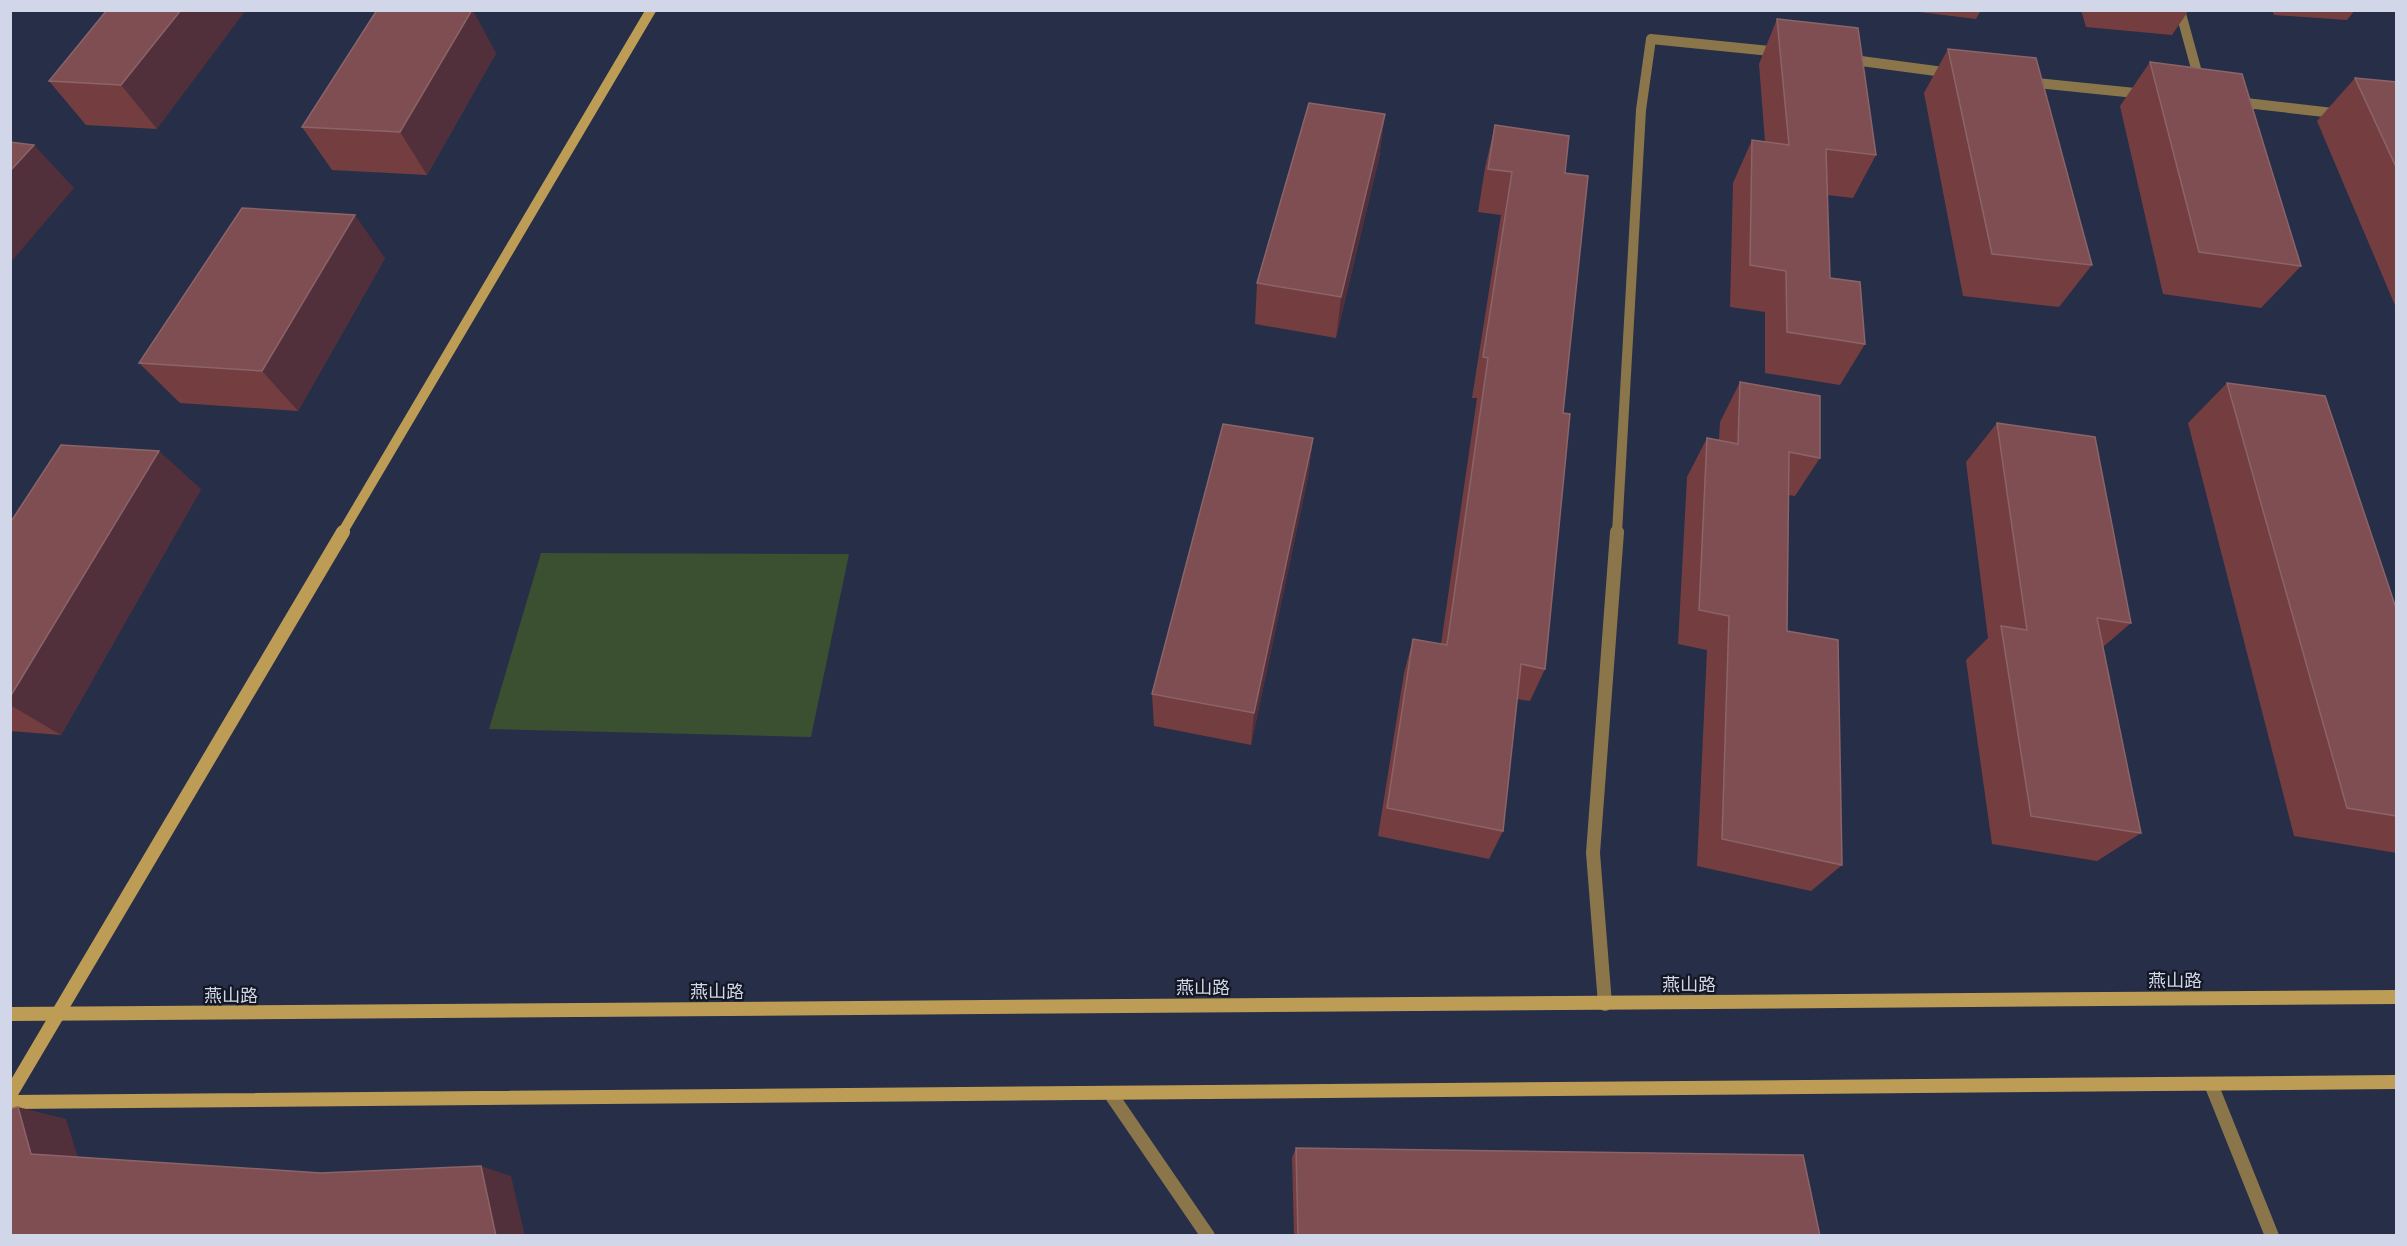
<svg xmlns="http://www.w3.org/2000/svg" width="2407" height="1246" font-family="'PT Sans Narrow','Noto Sans SC',sans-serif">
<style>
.green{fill:#3b4f31}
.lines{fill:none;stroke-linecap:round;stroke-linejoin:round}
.lane{stroke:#8a764a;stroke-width:14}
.street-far1{stroke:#8a764a;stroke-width:10}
.street{stroke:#8a764a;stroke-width:14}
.secondary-far1{stroke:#bd9d55;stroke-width:10}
.secondary{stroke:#bd9d55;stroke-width:14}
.wall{fill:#743e40}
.shaded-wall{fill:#51303b}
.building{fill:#7e4e52;stroke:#8b6469;stroke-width:1.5}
.labels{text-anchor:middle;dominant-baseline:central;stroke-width:4.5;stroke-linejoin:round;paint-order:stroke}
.street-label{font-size:18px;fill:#d1d7e8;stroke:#131723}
</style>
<rect width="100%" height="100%" fill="#262e48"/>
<polygon class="green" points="541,553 849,554 811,737 489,729"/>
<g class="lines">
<polyline class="lane" points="2211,1084 2272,1236"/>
<g class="street-far1">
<polyline points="2180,10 2200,83"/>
<polyline points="1846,59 1951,73"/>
<polyline points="2028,82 2145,94"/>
<polyline points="2237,102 2342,114"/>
<polyline points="1617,533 1641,110 1651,39 1781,52"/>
</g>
<g class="street">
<polyline points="1605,1004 1593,853 1617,532"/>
<polyline points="1110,1093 1208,1236"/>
</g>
<polyline class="secondary-far1" points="342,533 651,10"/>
<g class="secondary">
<polyline points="10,1014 2396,997"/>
<polyline points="10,1095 343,532"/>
<polyline points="10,1102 2396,1082"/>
</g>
</g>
<g class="wall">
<polygon points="107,10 157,129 86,125 49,81"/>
<polygon points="1903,10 1981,10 1976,19"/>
<polygon points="2081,10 2189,10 2172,35 2086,27"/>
<polygon points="2272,10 2355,10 2347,20 2274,15"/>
<polygon points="1777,19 1876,155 1853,198 1827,195 1830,278 1865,344 1840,385 1765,373 1765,312 1730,307 1733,183 1752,140 1765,142 1759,64"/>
<polygon points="1948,49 2092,265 2059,307 1963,296 1924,93"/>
<polygon points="496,53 427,175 332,170 302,127"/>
<polygon points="2150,62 2301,266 2261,308 2163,294 2120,106"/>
<polygon points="2355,78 2397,82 2397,310 2317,121"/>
<polygon points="1385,114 1379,158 1336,338 1255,324 1257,283"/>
<polygon points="1495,125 1565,173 1563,413 1545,669 1530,701 1517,699 1503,831 1489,859 1378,836 1404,673 1413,639 1441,644 1477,398 1472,398 1501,215 1478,212 1485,168"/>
<polygon points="385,258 298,411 180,403 139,363"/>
<polygon points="1740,382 1820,458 1795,496 1788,495 1787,631 1842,865 1811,891 1697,866 1707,650 1678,644 1687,477 1707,438 1719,440 1720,422"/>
<polygon points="2227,383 2397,611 2397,853 2294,836 2188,423"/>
<polygon points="1997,423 2131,623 2103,647 2141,833 2097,861 1992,844 1966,660 1988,638 1966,462"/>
<polygon points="1313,438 1308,477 1251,745 1154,726 1152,694"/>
<polygon points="201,489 61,735 10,731 10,523"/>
<polygon points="1296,1148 1820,1236 1294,1236 1292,1158"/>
</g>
<g class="shaded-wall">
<polygon points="181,10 246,10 157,129 121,85"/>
<polygon points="472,10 473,10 496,53 427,175 400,132"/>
<polygon points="1385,114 1379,158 1336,338 1341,297"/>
<polygon points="34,145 74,188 10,263 10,171"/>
<polygon points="355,215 385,258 298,411 262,371"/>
<polygon points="1313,438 1308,477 1251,745 1254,713"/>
<polygon points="159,451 201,489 61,735 10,705 10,697"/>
<polygon points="18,1107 66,1119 80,1164 31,1154"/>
<polygon points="481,1166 511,1176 525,1236 496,1236"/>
</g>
<g class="building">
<polygon points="107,10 181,10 121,85 49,81"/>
<polygon points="377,10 472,10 400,132 302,127"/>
<polygon points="1777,19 1858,28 1876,155 1826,149 1830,278 1860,282 1865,344 1787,332 1786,271 1750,265 1752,140 1789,145"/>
<polygon points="1948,49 2036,58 2092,265 1992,254"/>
<polygon points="2150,62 2242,74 2301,266 2199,252"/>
<polygon points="2355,78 2397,82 2397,169"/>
<polygon points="1309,103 1385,114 1341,297 1257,283"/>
<polygon points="1495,125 1569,136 1565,173 1588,176 1563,413 1570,414 1545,669 1521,664 1503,831 1387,808 1413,639 1447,645 1488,358 1483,357 1512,172 1488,169"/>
<polygon points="10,142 34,145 10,171"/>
<polygon points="242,208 355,215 262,371 139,363"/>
<polygon points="1740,382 1820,396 1820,458 1789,452 1787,631 1838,640 1842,865 1722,839 1729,616 1699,610 1707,438 1738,444"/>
<polygon points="2227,383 2325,396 2397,611 2397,816 2347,808"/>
<polygon points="1997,423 2095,437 2131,623 2097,618 2141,833 2031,816 2001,626 2027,630"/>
<polygon points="1223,424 1313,438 1254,713 1152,694"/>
<polygon points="61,445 159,451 10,697 10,523"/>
<polygon points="18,1107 31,1154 321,1173 481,1166 496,1236 10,1236 10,1109"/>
<polygon points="1296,1148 1803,1155 1820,1236 1298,1236"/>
</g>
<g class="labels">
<g class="street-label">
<text x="2175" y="980">燕山路</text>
<text x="1689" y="984">燕山路</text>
<text x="1203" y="987">燕山路</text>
<text x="717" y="991">燕山路</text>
<text x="231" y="995">燕山路</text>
</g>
</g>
<rect width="2407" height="1246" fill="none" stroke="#d1d7e8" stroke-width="24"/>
</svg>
